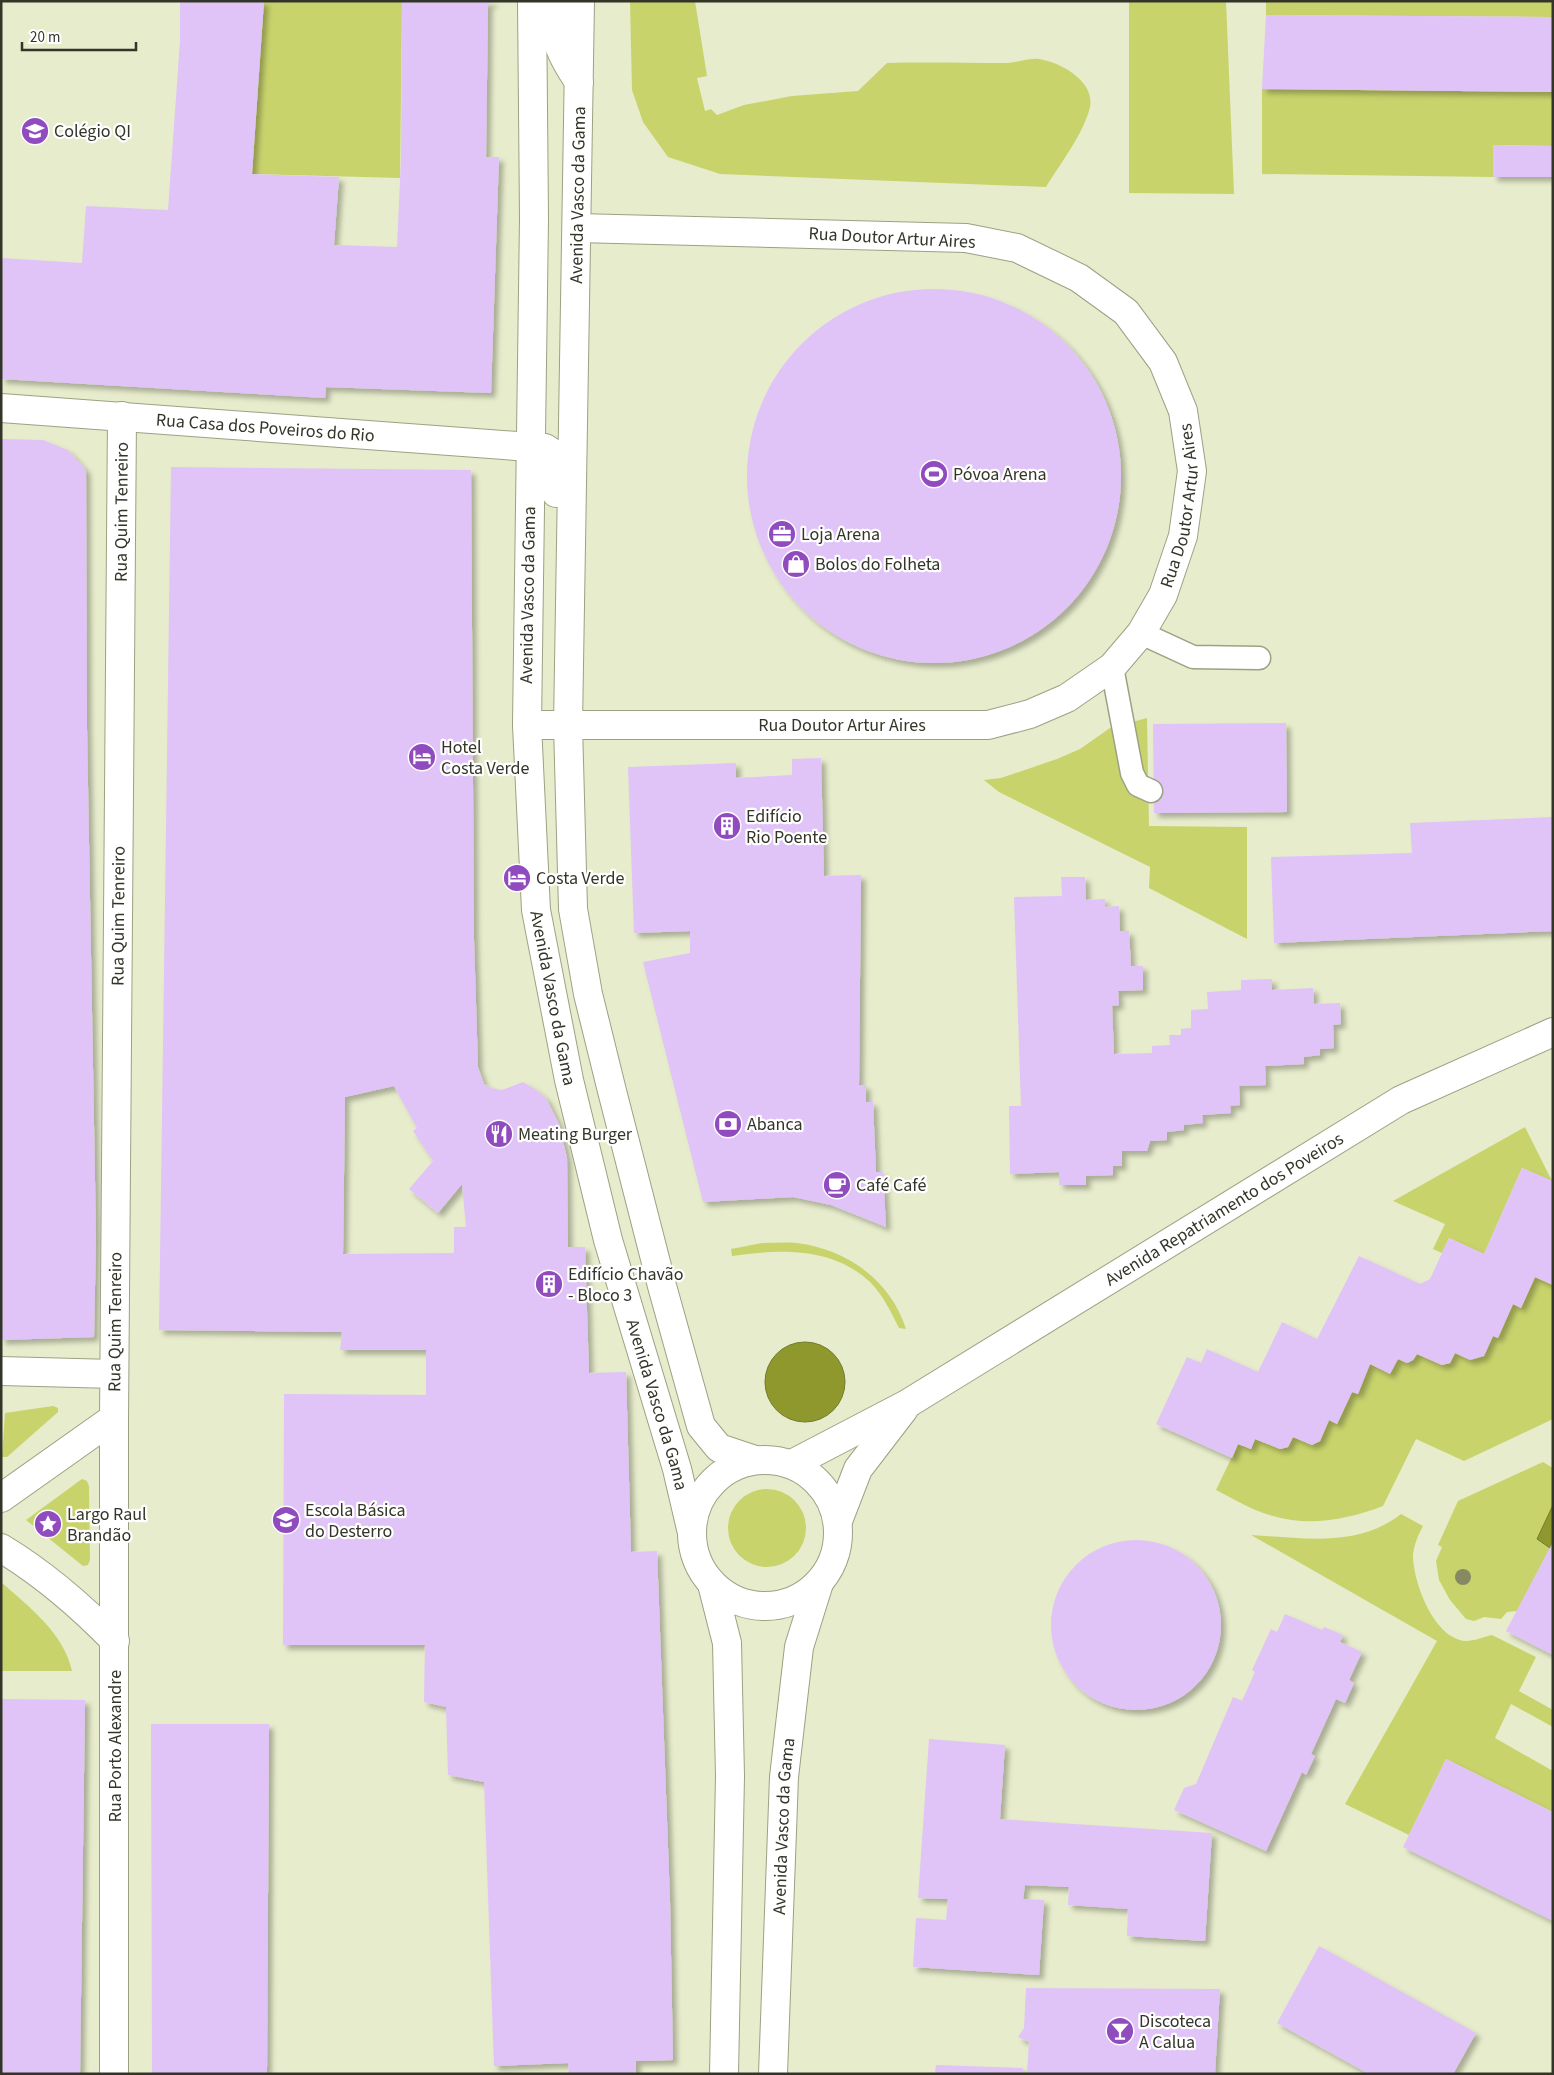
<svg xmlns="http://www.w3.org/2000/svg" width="1554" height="2075" font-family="'Source Sans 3',sans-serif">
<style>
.green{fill:#c8d36c}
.water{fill:#8f982d;stroke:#737a2c}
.building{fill:#e0c4f8;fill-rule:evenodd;filter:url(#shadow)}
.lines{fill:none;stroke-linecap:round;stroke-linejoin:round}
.service-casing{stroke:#9da184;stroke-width:25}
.minor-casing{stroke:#9da184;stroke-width:30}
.tertiary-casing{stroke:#9da184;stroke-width:30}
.secondary-casing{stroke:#9da184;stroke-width:30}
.service{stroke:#fff;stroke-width:22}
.minor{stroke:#fff;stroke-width:28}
.tertiary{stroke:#fff;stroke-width:28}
.secondary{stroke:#fff;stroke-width:28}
.tree{fill:#858a63}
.labels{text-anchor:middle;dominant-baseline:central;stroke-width:4.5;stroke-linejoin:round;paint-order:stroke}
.poi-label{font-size:18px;fill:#333529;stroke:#fff;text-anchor:start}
.street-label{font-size:18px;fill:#333529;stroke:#fff}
</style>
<defs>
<filter id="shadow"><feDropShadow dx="4.5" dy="4.5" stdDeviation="2.5" flood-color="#0004"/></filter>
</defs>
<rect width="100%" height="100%" fill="#e7eccc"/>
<g class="green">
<polygon points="264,1 402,1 400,178 252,174"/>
<path d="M630,1H695L707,76L697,78L705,111L711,109L717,115L744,105L792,96L858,91L887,63C926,62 966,63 1005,63C1016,63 1029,58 1039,59C1060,62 1095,81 1090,107C1084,133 1060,164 1046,187L720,174L668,157L643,122L632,90Z"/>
<polygon points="1129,1 1226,1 1234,194 1129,193"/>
<polygon points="1266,1 1553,1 1553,17 1266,15"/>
<polygon points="1262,89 1553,92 1553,146 1493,145 1493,177 1262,174"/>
<polygon points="1147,718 1149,826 1247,827 1247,939 1149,888 1150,867 999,792 984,780 1001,778 1057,759 1080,749 1110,728"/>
<polygon points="1525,1127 1552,1181 1522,1168 1484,1254 1449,1238 1442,1253 1433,1249 1445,1224 1393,1201"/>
<path d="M762,1243C774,1243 786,1242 797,1243C847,1249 891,1281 906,1329L899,1328C891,1312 883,1295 870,1282C833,1247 778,1249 732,1256L731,1249Z"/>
<path d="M1535,1277L1553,1285V1419L1464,1461L1416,1439L1383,1506C1349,1519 1310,1527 1273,1516C1253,1511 1234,1499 1216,1490L1238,1444L1251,1449L1255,1439L1280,1449L1288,1447L1293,1437L1312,1445L1320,1441L1329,1420L1337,1424L1352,1392L1358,1393L1370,1364L1390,1373L1398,1359L1408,1363L1413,1360L1417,1354L1442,1365L1450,1363L1455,1353L1493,1336L1498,1337L1513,1304L1521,1308Z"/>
<polygon points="53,1406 58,1408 58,1412 7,1457 2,1457 5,1413"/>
<polygon points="1543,1462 1553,1468 1553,1505 1537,1539 1550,1548 1517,1611 1507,1612 1501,1619 1484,1617 1474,1621 1466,1619 1450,1600 1439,1580 1436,1561 1442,1547 1438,1545 1458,1501"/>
<polygon points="82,1479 87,1481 89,1486 90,1560 88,1565 83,1566 26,1520"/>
<circle cx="767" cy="1528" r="39"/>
<path d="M1401,1514L1423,1526C1418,1535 1414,1545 1413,1555C1413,1582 1434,1639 1466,1641C1474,1641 1484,1637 1492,1635L1536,1657L1519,1691L1553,1710V1727L1511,1704L1495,1738L1553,1771V1812L1446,1759L1409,1835L1345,1804L1437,1641L1251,1535C1302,1538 1358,1548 1401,1514Z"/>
<path d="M1,1582C28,1606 64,1633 72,1671H1Z"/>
</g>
<g class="water">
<circle cx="805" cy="1382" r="40"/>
<polygon points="1553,1505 1553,1542 1550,1548 1537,1539"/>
</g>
<g class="building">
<polygon points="180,1 264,1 252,174 339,177 334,245 397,247 401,159 402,1 493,1 493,3 488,4 486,157 499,157 491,393 326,387 325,398 1,379 1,258 82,263 86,206 168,210 180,41"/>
<polygon points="1266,15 1553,17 1553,92 1262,89"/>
<polygon points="1493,145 1553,146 1553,177 1493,177"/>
<circle cx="934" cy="476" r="187"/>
<polygon points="1,439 43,440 68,450 86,470 87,729 96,1237 94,1337 1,1340"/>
<path d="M171,467L471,470L474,940L478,1067L484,1084L491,1088L502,1090L523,1082L535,1089L546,1098L559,1124L567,1158L568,1247H585L589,1373L626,1372L631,1552L657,1551L670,1901L673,2060L636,2061V2074H569L568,2063L494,2066L484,1782L448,1775L446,1707L424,1702L425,1645H283L284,1394L426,1395V1350H340L342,1332L159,1330ZM394,1086L417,1128L413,1131L433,1161L409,1189L438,1213L462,1184L466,1227H454V1253L343,1254L345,1097Z"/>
<polygon points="1286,723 1287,812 1154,813 1153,724"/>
<polygon points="821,758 824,876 861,875 859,1085 866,1085 866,1102 873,1102 876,1172 883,1172 886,1227 831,1205 793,1197 703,1202 643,962 690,953 690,931 634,933 628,767 736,763 736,778 792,775 792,759"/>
<polygon points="1553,817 1553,931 1274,943 1271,857 1412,853 1410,823"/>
<polygon points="1061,877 1085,877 1086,900 1105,899 1105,907 1119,906 1120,931 1129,931 1131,966 1143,966 1143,990 1118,991 1119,1005 1112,1006 1114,1054 1152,1053 1152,1046 1170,1045 1169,1035 1181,1035 1181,1029 1191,1028 1191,1010 1208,1009 1207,992 1241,990 1241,980 1272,979 1272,990 1313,988 1314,1004 1340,1003 1341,1024 1333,1025 1334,1048 1320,1049 1320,1055 1304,1057 1304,1064 1265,1066 1266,1085 1239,1086 1240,1105 1230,1106 1231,1113 1202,1115 1203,1123 1184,1125 1184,1130 1167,1132 1167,1140 1150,1141 1147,1151 1122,1151 1122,1166 1113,1166 1113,1175 1086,1176 1086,1185 1059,1185 1059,1172 1010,1174 1009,1106 1021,1106 1014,897 1062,896"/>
<polygon points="1522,1168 1553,1181 1553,1285 1535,1277 1521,1308 1513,1304 1498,1338 1493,1336 1484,1356 1470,1360 1455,1353 1450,1363 1442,1365 1417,1354 1413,1360 1407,1363 1398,1359 1390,1374 1370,1364 1358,1394 1352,1392 1337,1424 1329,1420 1320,1441 1312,1445 1293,1437 1288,1447 1280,1449 1255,1439 1251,1449 1238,1444 1232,1458 1156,1424 1187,1357 1201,1363 1207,1349 1258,1372 1282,1322 1317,1339 1359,1256 1420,1284 1430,1279 1449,1238 1484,1254"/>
<circle cx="1136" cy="1625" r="85"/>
<polygon points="1553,1542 1553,1655 1506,1631"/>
<polygon points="1285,1614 1322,1630 1324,1627 1343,1635 1340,1642 1362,1652 1349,1680 1354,1683 1345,1703 1336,1699 1311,1754 1315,1756 1306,1775 1302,1772 1266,1851 1174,1810 1184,1788 1196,1784 1233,1697 1242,1701 1255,1672 1252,1670 1271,1629 1277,1632"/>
<polygon points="1,1699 85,1700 80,2074 1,2074"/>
<polygon points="151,1724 269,1724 267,2074 152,2074"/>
<polygon points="929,1739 1005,1745 1000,1819 1212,1833 1205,1941 1127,1936 1128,1909 1068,1905 1069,1887 1025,1885 1023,1899 1044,1900 1039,1975 913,1967 916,1918 946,1920 948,1899 918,1898"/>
<polygon points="1446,1759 1553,1812 1553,1921 1403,1847"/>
<polygon points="1319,1946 1476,2033 1453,2074 1369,2074 1277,2023"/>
<polygon points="1026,1988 1220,1989 1215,2074 1027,2074 1029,2042 1018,2037 1024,2028"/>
<polygon points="936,2065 1023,2068 1023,2074 935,2074"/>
</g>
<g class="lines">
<defs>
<g id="service">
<polyline points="1141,633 1193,657 1259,658"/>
<polyline points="1112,667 1132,773 1138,785 1151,791"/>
</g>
<g id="minor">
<path id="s1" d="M1,408L530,447"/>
<path id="s2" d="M527,725H988L1030,714L1067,698L1112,667L1141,633L1163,595L1183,536L1192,471L1183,411L1163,362L1126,312L1079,278L1017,248L966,238L577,228"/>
<polyline points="1,1371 114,1374"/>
<polyline points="1,1498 114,1418"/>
<path d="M1,1548C44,1574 80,1605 115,1641"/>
<path id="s3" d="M114,2074V1418L122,416"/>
</g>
<g id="tertiary">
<path id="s4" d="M792,1464L907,1404L1401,1100L1553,1032"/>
<polyline points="838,1521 858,1469 904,1409"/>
</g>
<g id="secondary">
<path id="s5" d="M532,1L534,218L527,725L536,910L569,1080L608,1240L677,1469L692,1533"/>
<path d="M554,1C554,39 558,51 579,82"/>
<polyline points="580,1 568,725 573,909 588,994 612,1091 662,1286 701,1426 719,1448 755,1460"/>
<polyline points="530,447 545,448 554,454 556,463 556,493"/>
<circle cx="765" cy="1533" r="73"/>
<polyline points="712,1584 727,1643 730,1776 724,2074"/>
<path id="s6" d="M773,2074L784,1777L799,1647L819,1583"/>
</g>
</defs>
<use href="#service" class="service-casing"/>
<use href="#minor" class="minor-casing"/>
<use href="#tertiary" class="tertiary-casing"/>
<use href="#secondary" class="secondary-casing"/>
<use href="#service" class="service"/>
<use href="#minor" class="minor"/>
<use href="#tertiary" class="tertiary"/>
<use href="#secondary" class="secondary"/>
</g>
<circle class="tree" cx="1463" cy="1577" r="8"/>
<defs>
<symbol id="school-disc" viewBox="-11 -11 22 22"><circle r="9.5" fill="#904bbf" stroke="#fff"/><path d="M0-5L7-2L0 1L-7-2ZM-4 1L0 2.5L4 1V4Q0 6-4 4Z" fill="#fff"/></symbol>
<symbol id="stadium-disc" viewBox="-11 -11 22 22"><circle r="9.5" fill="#904bbf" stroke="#fff"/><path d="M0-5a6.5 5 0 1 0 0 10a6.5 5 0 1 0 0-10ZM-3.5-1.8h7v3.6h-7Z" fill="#fff"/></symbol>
<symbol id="office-disc" viewBox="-11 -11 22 22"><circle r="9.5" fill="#904bbf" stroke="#fff"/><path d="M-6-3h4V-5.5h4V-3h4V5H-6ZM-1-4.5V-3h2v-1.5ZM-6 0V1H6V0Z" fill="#fff"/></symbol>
<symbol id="shop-disc" viewBox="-11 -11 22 22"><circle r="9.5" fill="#904bbf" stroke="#fff"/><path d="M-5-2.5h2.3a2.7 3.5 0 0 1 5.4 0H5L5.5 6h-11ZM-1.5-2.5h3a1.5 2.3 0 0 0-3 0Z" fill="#fff"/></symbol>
<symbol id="hotel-disc" viewBox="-11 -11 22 22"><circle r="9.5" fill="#904bbf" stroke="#fff"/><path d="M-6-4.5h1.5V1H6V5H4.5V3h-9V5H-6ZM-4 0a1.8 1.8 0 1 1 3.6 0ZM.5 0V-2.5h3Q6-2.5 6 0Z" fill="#fff"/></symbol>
<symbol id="building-disc" viewBox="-11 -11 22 22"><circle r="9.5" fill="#904bbf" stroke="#fff"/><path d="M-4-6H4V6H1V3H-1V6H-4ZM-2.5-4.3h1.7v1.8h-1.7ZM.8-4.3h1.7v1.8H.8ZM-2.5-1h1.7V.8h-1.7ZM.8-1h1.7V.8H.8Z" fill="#fff"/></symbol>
<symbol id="bank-disc" viewBox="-11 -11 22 22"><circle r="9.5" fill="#904bbf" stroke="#fff"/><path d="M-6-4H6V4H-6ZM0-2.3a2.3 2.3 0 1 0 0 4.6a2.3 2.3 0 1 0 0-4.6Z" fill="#fff"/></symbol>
<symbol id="restaurant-disc" viewBox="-11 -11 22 22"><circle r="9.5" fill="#904bbf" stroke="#fff"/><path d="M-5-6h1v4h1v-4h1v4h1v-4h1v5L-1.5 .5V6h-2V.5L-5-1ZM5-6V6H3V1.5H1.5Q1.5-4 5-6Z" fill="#fff"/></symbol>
<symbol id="cafe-disc" viewBox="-11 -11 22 22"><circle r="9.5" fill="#904bbf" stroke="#fff"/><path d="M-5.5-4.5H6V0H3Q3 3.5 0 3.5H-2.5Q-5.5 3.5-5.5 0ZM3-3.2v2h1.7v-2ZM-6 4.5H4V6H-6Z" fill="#fff"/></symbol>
<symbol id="sight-disc" viewBox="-11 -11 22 22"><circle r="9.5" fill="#904bbf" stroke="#fff"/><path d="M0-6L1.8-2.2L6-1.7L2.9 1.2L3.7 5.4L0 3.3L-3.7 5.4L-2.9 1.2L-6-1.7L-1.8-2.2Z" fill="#fff"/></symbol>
<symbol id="bar-disc" viewBox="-11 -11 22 22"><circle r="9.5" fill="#904bbf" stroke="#fff"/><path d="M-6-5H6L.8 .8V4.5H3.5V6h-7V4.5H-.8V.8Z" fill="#fff"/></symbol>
</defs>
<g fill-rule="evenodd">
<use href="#school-disc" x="19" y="115" width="32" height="32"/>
<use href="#stadium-disc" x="918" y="458" width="32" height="32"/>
<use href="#office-disc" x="766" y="518" width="32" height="32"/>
<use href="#shop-disc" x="780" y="548" width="32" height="32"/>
<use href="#hotel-disc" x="406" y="741" width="32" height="32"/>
<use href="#building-disc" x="711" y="810" width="32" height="32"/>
<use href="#hotel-disc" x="501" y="862" width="32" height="32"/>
<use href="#bank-disc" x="712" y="1108" width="32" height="32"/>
<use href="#restaurant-disc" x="483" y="1118" width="32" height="32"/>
<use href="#cafe-disc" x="821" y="1169" width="32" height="32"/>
<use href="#building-disc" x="533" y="1268" width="32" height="32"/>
<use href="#school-disc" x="270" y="1504" width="32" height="32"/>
<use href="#sight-disc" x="32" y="1508" width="32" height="32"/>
<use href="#bar-disc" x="1104" y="2015" width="32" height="32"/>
</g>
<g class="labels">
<g class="poi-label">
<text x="54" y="131">Colégio QI</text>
<text x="953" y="474">Póvoa Arena</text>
<text x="801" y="534">Loja Arena</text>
<text x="815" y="564">Bolos do Folheta</text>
<text x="441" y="747">Hotel<tspan x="441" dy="21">Costa Verde</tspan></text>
<text x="746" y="816">Edifício<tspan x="746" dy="21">Rio Poente</tspan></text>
<text x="536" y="878">Costa Verde</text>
<text x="747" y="1124">Abanca</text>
<text x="518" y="1134">Meating Burger</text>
<text x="856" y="1185">Café Café</text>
<text x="568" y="1274">Edifício Chavão<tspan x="568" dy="21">- Bloco 3</tspan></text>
<text x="305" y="1510">Escola Básica<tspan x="305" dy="21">do Desterro</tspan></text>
<text x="67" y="1514">Largo Raul<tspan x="67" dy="21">Brandão</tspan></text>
<text x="1139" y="2021">Discoteca<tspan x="1139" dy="21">A Calua</tspan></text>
</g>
<g class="street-label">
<text transform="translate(578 195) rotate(-89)">Avenida Vasco da Gama</text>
<text transform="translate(892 238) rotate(3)">Rua Doutor Artur Aires</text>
<text stroke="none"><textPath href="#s1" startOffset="265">Rua Casa dos Poveiros do Rio</textPath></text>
<text stroke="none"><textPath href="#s2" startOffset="780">Rua Doutor Artur Aires</textPath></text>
<text stroke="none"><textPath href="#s3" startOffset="1562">Rua Quim Tenreiro</textPath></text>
<text transform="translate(528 595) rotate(-89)">Avenida Vasco da Gama</text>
<text stroke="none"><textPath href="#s2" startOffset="315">Rua Doutor Artur Aires</textPath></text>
<text stroke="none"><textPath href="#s3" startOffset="1158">Rua Quim Tenreiro</textPath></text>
<text stroke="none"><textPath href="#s5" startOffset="999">Avenida Vasco da Gama</textPath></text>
<text stroke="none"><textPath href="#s4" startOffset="502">Avenida Repatriamento dos Poveiros</textPath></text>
<text stroke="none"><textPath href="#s3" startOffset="752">Rua Quim Tenreiro</textPath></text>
<text stroke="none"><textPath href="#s5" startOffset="1419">Avenida Vasco da Gama</textPath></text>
<text transform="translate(115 1746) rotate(-90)">Rua Porto Alexandre</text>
<text stroke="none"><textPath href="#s6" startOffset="248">Avenida Vasco da Gama</textPath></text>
</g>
</g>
<rect width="1554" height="2075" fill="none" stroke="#333529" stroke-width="5"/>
<path d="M22 42v8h114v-8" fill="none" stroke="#333529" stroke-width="2.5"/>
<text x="30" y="42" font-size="15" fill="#333529" stroke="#ffffff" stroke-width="4" paint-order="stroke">20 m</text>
</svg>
